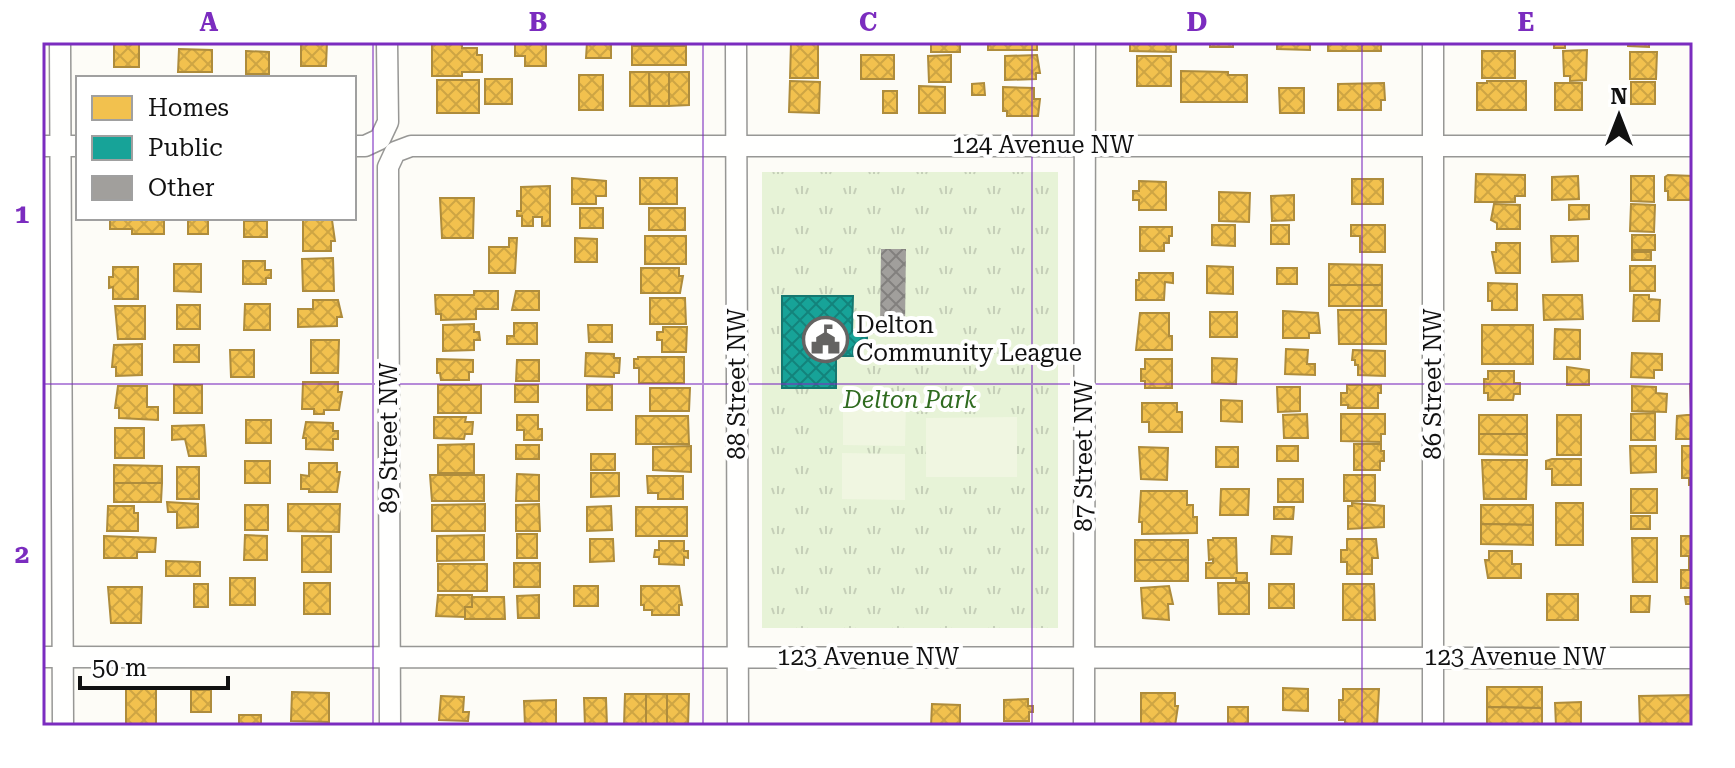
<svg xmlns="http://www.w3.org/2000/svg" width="1735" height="768" font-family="'Roboto Serif',serif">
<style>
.park{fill:url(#park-tufts)}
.pitch{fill:#f0f6e1}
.homes{fill:url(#homes-cross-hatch);stroke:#ae8c3c;stroke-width:2}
.public{fill:url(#public-cross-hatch);stroke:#157770;stroke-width:2}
.building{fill:url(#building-cross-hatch)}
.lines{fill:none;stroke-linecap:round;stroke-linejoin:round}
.minor-casing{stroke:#979795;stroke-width:23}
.minor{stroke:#fffffe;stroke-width:20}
.grid{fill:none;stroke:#7b2cbf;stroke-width:2;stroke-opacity:0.55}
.labels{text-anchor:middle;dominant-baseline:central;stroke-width:8;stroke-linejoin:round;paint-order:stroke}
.street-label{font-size:24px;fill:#111;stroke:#fff}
.poi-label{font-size:24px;fill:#111;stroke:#fff;text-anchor:start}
.park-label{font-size:24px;font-style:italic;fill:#2f6b1f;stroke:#fff}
.neatline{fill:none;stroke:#7b2cbf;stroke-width:3}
.grid-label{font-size:26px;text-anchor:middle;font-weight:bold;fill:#7b2cbf}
</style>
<defs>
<pattern id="park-tufts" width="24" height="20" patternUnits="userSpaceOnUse" patternTransform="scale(2)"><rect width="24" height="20" fill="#e7f3d7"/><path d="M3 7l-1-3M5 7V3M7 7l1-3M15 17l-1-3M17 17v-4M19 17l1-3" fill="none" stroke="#c5cfb8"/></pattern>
<pattern id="homes-cross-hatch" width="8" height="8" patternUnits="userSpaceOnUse" patternTransform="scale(2)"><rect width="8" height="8" fill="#f2c14e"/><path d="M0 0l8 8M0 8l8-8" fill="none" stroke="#cea543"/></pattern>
<pattern id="public-cross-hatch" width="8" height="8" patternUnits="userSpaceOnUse" patternTransform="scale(2)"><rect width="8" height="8" fill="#17a398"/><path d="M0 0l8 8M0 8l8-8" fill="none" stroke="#13837b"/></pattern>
<pattern id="building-cross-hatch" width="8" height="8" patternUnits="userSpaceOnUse" patternTransform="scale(2)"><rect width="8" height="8" fill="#a19f9c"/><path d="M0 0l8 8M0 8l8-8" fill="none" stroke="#82807e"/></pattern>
</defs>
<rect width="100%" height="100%" fill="#fdfcf7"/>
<rect class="park" x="762" y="172" width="296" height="456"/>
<g class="pitch">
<polygon points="843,399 906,400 905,446 843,445"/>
<polygon points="1017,417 1017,477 926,477 926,418"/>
<polygon points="842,453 905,454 905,500 842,499"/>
</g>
<g class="homes">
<rect x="114" y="42" width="25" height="25"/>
<polygon points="301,42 327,42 326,66 301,66"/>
<polygon points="432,42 462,42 462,48 477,48 477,55 482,55 482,72 462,72 462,76 432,76"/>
<polygon points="515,42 546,42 546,66 525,66 525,56 515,56"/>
<polygon points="587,42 611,42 611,58 586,58"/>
<rect x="632" y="42" width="54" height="4"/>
<rect x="931" y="42" width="29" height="10"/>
<rect x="988" y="42" width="49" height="8"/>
<polygon points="1130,42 1176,42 1176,52 1130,51"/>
<rect x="1210" y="42" width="23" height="5"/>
<polygon points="1277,42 1310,42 1310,50 1277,49"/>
<rect x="1328" y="42" width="53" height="9"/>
<rect x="1554" y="42" width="11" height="6"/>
<polygon points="1628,42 1649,42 1649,47 1628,46"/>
<polygon points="791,43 818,43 818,78 790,78"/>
<rect x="632" y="46" width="54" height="19"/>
<polygon points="179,49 212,50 212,72 178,72"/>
<polygon points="1587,50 1586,80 1570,81 1570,76 1564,76 1563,51"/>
<polygon points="246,51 269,52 269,74 246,74"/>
<rect x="1482" y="51" width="33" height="27"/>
<polygon points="1630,52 1657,52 1656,79 1630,79"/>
<rect x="861" y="55" width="33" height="24"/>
<polygon points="951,55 951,82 929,82 928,56"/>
<polygon points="1037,55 1040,73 1036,73 1036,79 1005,80 1005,56"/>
<rect x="1137" y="56" width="34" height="30"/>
<polygon points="1181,71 1228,72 1228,75 1247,75 1247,102 1181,102"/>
<polygon points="630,72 649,72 650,106 630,106"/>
<polygon points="649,72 669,72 669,106 650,106"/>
<polygon points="669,72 689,72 689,105 669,106"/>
<rect x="579" y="75" width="24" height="35"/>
<rect x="485" y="79" width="27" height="25"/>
<rect x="437" y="80" width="42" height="33"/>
<polygon points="790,81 820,82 819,113 789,112"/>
<polygon points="1487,81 1526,81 1526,110 1477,110 1477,83 1487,83"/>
<rect x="1631" y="82" width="24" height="22"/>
<polygon points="984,83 985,95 972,95 972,84"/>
<polygon points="1384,83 1385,100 1381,100 1381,110 1338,110 1338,84"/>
<rect x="1555" y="83" width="27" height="27"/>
<polygon points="919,86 945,87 945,113 919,113"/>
<polygon points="1003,87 1034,88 1034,99 1040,99 1038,116 1007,116 1007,111 1003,111"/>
<polygon points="1279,88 1304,88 1304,113 1280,113"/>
<rect x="883" y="91" width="14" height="22"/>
<polygon points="1476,174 1525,175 1525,196 1515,196 1515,202 1475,202"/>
<polygon points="1668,175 1693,176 1693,200 1668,200 1668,191 1665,191 1665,177"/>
<polygon points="1578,176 1579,199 1552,200 1552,177"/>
<polygon points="1631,176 1654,176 1654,202 1631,201"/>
<polygon points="572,178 606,181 606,196 596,196 596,204 572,204"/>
<rect x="640" y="178" width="37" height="26"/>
<rect x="1352" y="179" width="31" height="25"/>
<polygon points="1139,181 1166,182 1166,210 1139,210 1139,200 1133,200 1133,191 1139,191"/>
<polygon points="550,186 550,226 542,226 542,217 533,217 533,226 522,226 522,216 517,216 517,211 521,211 521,187"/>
<polygon points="1219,192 1250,193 1249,222 1219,221"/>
<polygon points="1294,195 1294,220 1272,221 1271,196"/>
<polygon points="440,198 474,198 473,238 442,238"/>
<polygon points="1494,204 1520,205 1520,229 1497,229 1497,223 1491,220"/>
<polygon points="1631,204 1655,205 1654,232 1630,231"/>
<polygon points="1569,205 1589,205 1589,219 1569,220"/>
<rect x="580" y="208" width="23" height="20"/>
<rect x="649" y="208" width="36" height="22"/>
<polygon points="110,218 164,218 164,234 132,234 132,229 110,229"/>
<rect x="188" y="218" width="20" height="16"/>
<polygon points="303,220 332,220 335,241 331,241 331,251 303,251"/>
<rect x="244" y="221" width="23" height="16"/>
<polygon points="1212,225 1235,225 1235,246 1212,245"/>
<rect x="1271" y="225" width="18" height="19"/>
<polygon points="1351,225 1385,225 1385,252 1360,252 1360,236 1351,236"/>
<polygon points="1140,227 1172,227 1172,236 1169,236 1169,243 1164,243 1164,251 1140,251"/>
<rect x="1632" y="235" width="23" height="15"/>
<rect x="645" y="236" width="41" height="28"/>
<polygon points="1551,236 1578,236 1578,261 1552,262"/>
<polygon points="509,238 517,238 515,273 489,273 489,247 509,247"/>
<polygon points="575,238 597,239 597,262 575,262"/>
<polygon points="1496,243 1520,243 1520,273 1496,273 1492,252 1496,252"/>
<rect x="1632" y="252" width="19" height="8"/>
<polygon points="333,258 334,291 303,291 302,259"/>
<polygon points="243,261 265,261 265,270 271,270 271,278 266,278 266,284 243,284"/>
<polygon points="174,264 201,264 201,292 174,291"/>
<polygon points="1329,264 1382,265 1382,285 1329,285"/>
<polygon points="1207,266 1233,267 1233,294 1207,293"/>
<rect x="1630" y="266" width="25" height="25"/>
<polygon points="113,267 138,267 138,299 113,299 113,287 109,288 109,277 113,277"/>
<polygon points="641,268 679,268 679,276 683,276 680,293 641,293"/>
<rect x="1277" y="268" width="20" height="16"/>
<polygon points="1139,273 1173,273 1173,283 1165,282 1164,300 1136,300 1136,280 1139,280"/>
<polygon points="1488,283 1517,284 1517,310 1492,310 1492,301 1488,301"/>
<rect x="1329" y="285" width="53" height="21"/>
<polygon points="474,291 498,291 498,309 476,309 476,319 441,320 441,314 436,314 435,295 474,295"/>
<polygon points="516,291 539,291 539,310 512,310"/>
<polygon points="1543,295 1582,295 1583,319 1544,320"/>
<polygon points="1634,295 1649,295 1649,299 1660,300 1659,321 1633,321"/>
<polygon points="650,298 685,298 686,324 650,324"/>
<polygon points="313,300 338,300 342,317 337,317 337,326 298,327 298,309 313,309"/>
<polygon points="245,304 270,304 270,330 244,330"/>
<rect x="177" y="305" width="23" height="24"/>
<polygon points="115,306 145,306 145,339 118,339"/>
<polygon points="1338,310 1386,310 1386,344 1339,344"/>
<polygon points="1283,311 1318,313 1320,333 1309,333 1309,338 1283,338"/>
<rect x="1210" y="312" width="27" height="25"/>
<polygon points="1140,313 1169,313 1169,336 1172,336 1172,350 1136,350"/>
<polygon points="514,323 537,323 537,344 507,344 507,336 514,336"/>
<polygon points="474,324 474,332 479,332 480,340 474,340 474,350 443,351 443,325"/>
<polygon points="588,325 612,325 612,342 589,342"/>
<rect x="1482" y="325" width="51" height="39"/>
<polygon points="663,327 687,327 686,352 662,352 662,340 657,340 657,332 663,332"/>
<polygon points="1555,329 1580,330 1580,359 1554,359"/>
<polygon points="311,340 339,340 338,373 311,373"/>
<polygon points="142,344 142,375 116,376 116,367 112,367 114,345"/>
<rect x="174" y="345" width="25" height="17"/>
<polygon points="1286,349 1308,350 1307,364 1315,364 1315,375 1285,374"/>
<polygon points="230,350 254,350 254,377 231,377"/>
<polygon points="1353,350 1385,351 1385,376 1358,375 1358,365 1355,365 1355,360 1352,360"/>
<polygon points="586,353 614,354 614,358 620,358 619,373 614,373 614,377 585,376"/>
<polygon points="1632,353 1662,354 1662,370 1654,370 1654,378 1631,377"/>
<polygon points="638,357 684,357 684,383 639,383 639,368 634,368 634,359 638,359"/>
<polygon points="1212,358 1237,359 1236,384 1212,383"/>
<polygon points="437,359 473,360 473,372 469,372 469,380 441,380 440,373 437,373"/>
<polygon points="1145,359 1172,359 1172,388 1145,388 1145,381 1141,381 1141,369 1145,369"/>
<polygon points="517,360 539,360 539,381 516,381"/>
<polygon points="1567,367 1589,370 1589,385 1567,385"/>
<polygon points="1488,371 1514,371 1514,383 1520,383 1520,394 1514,394 1513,400 1488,400 1488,393 1484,393 1484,379 1488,379"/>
<polygon points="303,382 338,382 338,392 342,392 339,410 324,410 324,414 314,414 314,409 302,409"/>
<polygon points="1690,384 1693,384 1693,411 1691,411"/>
<rect x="174" y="385" width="28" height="28"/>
<rect x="438" y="385" width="43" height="28"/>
<rect x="515" y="385" width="23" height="17"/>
<rect x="587" y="385" width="25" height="25"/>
<polygon points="1347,385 1381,385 1381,393 1378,393 1378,408 1348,408 1348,405 1341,405 1341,393 1347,393"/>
<polygon points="118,386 147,386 147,407 158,407 158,420 119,418 119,408 115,408"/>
<polygon points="1632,386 1656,387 1656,393 1667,394 1666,412 1632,411"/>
<polygon points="1277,387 1300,387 1300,411 1278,412"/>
<polygon points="650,388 690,388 689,411 650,411"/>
<polygon points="1221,400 1242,401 1242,422 1221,421"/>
<polygon points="1142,403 1177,403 1177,412 1182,412 1182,432 1149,432 1149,422 1142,422"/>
<polygon points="1655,413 1655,440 1631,440 1631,414"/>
<polygon points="1307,414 1308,438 1284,438 1283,415"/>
<polygon points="1341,414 1385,414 1385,434 1381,434 1381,442 1341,441"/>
<polygon points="517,415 538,415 538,429 542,429 542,440 524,440 524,430 517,430"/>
<rect x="1479" y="415" width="48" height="19"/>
<rect x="1557" y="415" width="24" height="40"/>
<polygon points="1687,415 1693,415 1693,439 1676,439 1677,416"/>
<polygon points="636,416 688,416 689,444 636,444"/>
<polygon points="434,417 466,417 465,422 473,422 472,434 465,434 464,439 434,438"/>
<rect x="246" y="420" width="25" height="23"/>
<polygon points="306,422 333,423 333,431 338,431 338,439 333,439 333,450 306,449 306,438 303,438"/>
<polygon points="204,425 206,456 189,456 185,439 172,440 172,426"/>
<rect x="115" y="428" width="29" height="30"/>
<polygon points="1479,434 1527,434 1527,455 1479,454"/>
<polygon points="474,444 474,473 438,473 438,445"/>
<polygon points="1354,444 1381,444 1381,451 1384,451 1384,461 1380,461 1380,470 1354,470"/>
<polygon points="1691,444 1693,444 1693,485 1689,485 1689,478 1682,478 1682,446 1691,446"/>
<rect x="516" y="445" width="23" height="14"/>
<polygon points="691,446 691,472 653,470 653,447"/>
<rect x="1277" y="446" width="21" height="15"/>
<polygon points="1630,446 1656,446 1656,472 1631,473"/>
<polygon points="1139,447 1168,448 1167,480 1141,479"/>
<rect x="1216" y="447" width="22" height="20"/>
<rect x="591" y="454" width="24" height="16"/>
<polygon points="1552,459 1581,459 1581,485 1552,485 1552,469 1546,469 1546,461"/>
<polygon points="1482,460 1527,460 1526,499 1484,499"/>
<rect x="245" y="461" width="25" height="22"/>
<polygon points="309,463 337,463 337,472 340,472 337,492 309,492 309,489 301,489 301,475 309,476"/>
<polygon points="114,465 162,466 162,483 114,483"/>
<rect x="177" y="467" width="22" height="32"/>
<polygon points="591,473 619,473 619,496 591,497"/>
<polygon points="517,474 539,475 539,501 516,501"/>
<polygon points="430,475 484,475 484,501 432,501"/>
<rect x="1344" y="475" width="31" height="26"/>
<polygon points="647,476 683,476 683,499 658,499 658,493 648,493"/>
<rect x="1278" y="479" width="25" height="23"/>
<polygon points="114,483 162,483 161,502 114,502"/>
<polygon points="1221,489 1249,489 1248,515 1220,515"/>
<rect x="1631" y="489" width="26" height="24"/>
<polygon points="1141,491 1187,491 1187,505 1193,505 1193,517 1197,517 1197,533 1142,534 1142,522 1139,522"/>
<polygon points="167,502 198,504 198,527 177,528 177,512 168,512"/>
<polygon points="1352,503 1384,506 1384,527 1348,529 1348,506 1352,506"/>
<rect x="1556" y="503" width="27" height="42"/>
<polygon points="288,504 340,504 339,532 288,531"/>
<polygon points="485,504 485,531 432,531 432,505"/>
<polygon points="539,504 540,531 516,531 516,505"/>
<rect x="245" y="505" width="23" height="25"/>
<polygon points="1481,505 1533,505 1533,525 1481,524"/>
<polygon points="108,506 134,506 134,513 138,513 138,531 107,531"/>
<polygon points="611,506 612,530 587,531 587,507"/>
<rect x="636" y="507" width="51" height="29"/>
<polygon points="1274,507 1294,507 1293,519 1274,519"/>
<rect x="1631" y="516" width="19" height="13"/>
<polygon points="1481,524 1533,525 1533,545 1481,544"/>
<rect x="517" y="534" width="20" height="24"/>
<polygon points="245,535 267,536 267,560 244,560"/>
<polygon points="484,535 484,560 437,561 437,536"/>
<polygon points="104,536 156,538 155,552 137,552 137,558 104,558"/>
<rect x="302" y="536" width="29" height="36"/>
<polygon points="1272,536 1292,537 1291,554 1271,554"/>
<polygon points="1681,536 1693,536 1693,588 1681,588 1681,570 1689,570 1689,556 1681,556"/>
<polygon points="1213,538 1236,538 1237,573 1247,573 1247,582 1236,582 1236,578 1206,578 1206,563 1213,563 1213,559 1209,560 1208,540 1213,540"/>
<polygon points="1632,538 1657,538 1657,582 1633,582"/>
<polygon points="590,539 613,539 614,561 590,562"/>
<polygon points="1347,539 1376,539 1378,558 1372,558 1372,574 1347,574 1347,562 1341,562 1341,550 1347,550"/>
<rect x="1135" y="540" width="53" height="20"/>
<polygon points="659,541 684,541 684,551 688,551 688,558 684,557 684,565 659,564 659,557 654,557 655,550 659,550"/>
<polygon points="1489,551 1512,551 1512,564 1521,564 1521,578 1488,578 1485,560 1489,560"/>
<rect x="1135" y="560" width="53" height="21"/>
<polygon points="166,561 200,562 200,576 166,576"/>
<rect x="514" y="563" width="26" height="24"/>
<rect x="438" y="564" width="49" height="27"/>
<rect x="230" y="578" width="25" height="27"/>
<rect x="304" y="583" width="26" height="31"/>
<polygon points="1218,583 1249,583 1249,614 1219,614"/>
<rect x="194" y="584" width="14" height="23"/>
<rect x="1269" y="584" width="25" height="24"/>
<polygon points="1343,584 1374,584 1375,620 1343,620"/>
<rect x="574" y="586" width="24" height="20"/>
<polygon points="641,586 679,586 682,605 679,605 679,615 652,615 652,610 644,610 644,605 641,605"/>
<polygon points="1169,586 1173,604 1168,604 1169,620 1143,618 1141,588"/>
<polygon points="108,587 142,587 141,623 111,623"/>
<rect x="1547" y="594" width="31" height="26"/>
<polygon points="438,595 472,595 472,607 465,607 465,617 436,616"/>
<polygon points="539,595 539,618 518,618 517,596"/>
<polygon points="1631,596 1650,596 1649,612 1631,612"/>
<polygon points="472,597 504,597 505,619 465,619 465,607 472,607"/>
<polygon points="1685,597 1693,597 1693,620 1692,604 1686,604"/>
<polygon points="1487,687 1542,687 1542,708 1487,707"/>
<polygon points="1283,688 1308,689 1308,711 1283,710"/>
<rect x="126" y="689" width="30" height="37"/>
<polygon points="1343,689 1379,689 1377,726 1345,726 1345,720 1339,720 1339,700 1343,700"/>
<rect x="191" y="690" width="20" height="22"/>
<polygon points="292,692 329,693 329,722 291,721"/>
<polygon points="1141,693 1175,693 1175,706 1178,706 1175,726 1141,726"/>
<polygon points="625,694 646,694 646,725 624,725"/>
<polygon points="646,694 667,694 667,726 646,725"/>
<polygon points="667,694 689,694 688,726 667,726"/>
<polygon points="1693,695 1693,726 1640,726 1639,696"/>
<polygon points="441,696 464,697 463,712 469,712 468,721 439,720"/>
<polygon points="584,698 606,698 607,726 585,726"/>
<polygon points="1028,699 1028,706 1033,706 1033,712 1029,712 1029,721 1004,721 1004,700"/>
<polygon points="556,700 556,726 525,726 524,701"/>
<polygon points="1581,702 1581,726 1556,726 1555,703"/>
<polygon points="932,704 960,705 960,726 931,726"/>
<rect x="1228" y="707" width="20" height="19"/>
<polygon points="1487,707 1542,708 1542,726 1487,726"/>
<rect x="239" y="715" width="22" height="11"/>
</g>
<polygon class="public" points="782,296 853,296 852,331 867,331 867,347 853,347 853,356 836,356 836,388 782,388"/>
<polygon class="building" points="881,249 906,249 905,326 880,326"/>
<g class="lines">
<defs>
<g id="minor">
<polyline points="60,42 63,726"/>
<polyline points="736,42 738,726"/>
<polyline points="42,146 78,146"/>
<polyline points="354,146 365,146 380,139 388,122 387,42"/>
<polyline points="42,657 1693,658"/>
<polyline points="390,726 388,167 395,152 411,146 1693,146"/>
<polyline points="1084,726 1085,42"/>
<polyline points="1433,726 1433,42"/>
</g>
</defs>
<use href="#minor" class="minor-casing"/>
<use href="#minor" class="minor"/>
</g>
<path class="grid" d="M373,42V726M703,42V726M1032,42V726M1362,42V726M42,384H1693"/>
<defs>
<symbol id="civic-ring" viewBox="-11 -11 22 22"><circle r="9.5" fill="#fff" stroke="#646362" stroke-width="1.5"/><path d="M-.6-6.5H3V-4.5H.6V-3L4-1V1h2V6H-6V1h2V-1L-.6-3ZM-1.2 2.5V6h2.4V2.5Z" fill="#646362"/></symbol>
</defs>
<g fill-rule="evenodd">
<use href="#civic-ring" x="800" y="314" width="51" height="51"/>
</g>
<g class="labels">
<g class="street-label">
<text x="1043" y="145">124 Avenue NW</text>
<text transform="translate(737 384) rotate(-90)">88 Street NW</text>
<text transform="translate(1433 384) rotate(-90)">86 Street NW</text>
<text transform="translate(389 438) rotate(-90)">89 Street NW</text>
<text transform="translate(1084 456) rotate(-90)">87 Street NW</text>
<text x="868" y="657">123 Avenue NW</text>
<text x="1515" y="657">123 Avenue NW</text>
</g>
<g class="poi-label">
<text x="856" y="325">Delton<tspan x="856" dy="28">Community League</tspan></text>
</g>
<g class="park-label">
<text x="910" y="400">Delton Park</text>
</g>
</g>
<rect width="1735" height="768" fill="none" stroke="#ffffff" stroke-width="88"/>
<rect x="76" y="76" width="280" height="144" fill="#ffffff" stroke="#a0a0a0" stroke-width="2"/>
<rect x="92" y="96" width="40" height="24" fill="#f2c14e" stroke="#a0a0a0" stroke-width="2"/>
<text x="148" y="116" font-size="24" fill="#111111">Homes</text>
<rect x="92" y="136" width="40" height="24" fill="#17a398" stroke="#a0a0a0" stroke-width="2"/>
<text x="148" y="156" font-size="24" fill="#111111">Public</text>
<rect x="92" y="176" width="40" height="24" fill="#a19f9c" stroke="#a0a0a0" stroke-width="2"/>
<text x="148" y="196" font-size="24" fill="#111111">Other</text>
<g transform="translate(1619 116)" stroke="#ffffff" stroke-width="6" paint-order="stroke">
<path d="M0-6L14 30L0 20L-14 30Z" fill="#111111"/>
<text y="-12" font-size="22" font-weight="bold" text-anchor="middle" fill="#111111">N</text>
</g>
<path d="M80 676v12h148v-12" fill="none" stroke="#111111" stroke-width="4"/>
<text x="92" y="676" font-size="24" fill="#111111" stroke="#ffffff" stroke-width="6" paint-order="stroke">50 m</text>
<rect x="44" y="44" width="1647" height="680" class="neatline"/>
<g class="grid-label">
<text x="209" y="31">A</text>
<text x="538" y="31">B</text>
<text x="868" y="31">C</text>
<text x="1197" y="31">D</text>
<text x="1526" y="31">E</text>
<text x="22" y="223">1</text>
<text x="22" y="563">2</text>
</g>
</svg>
